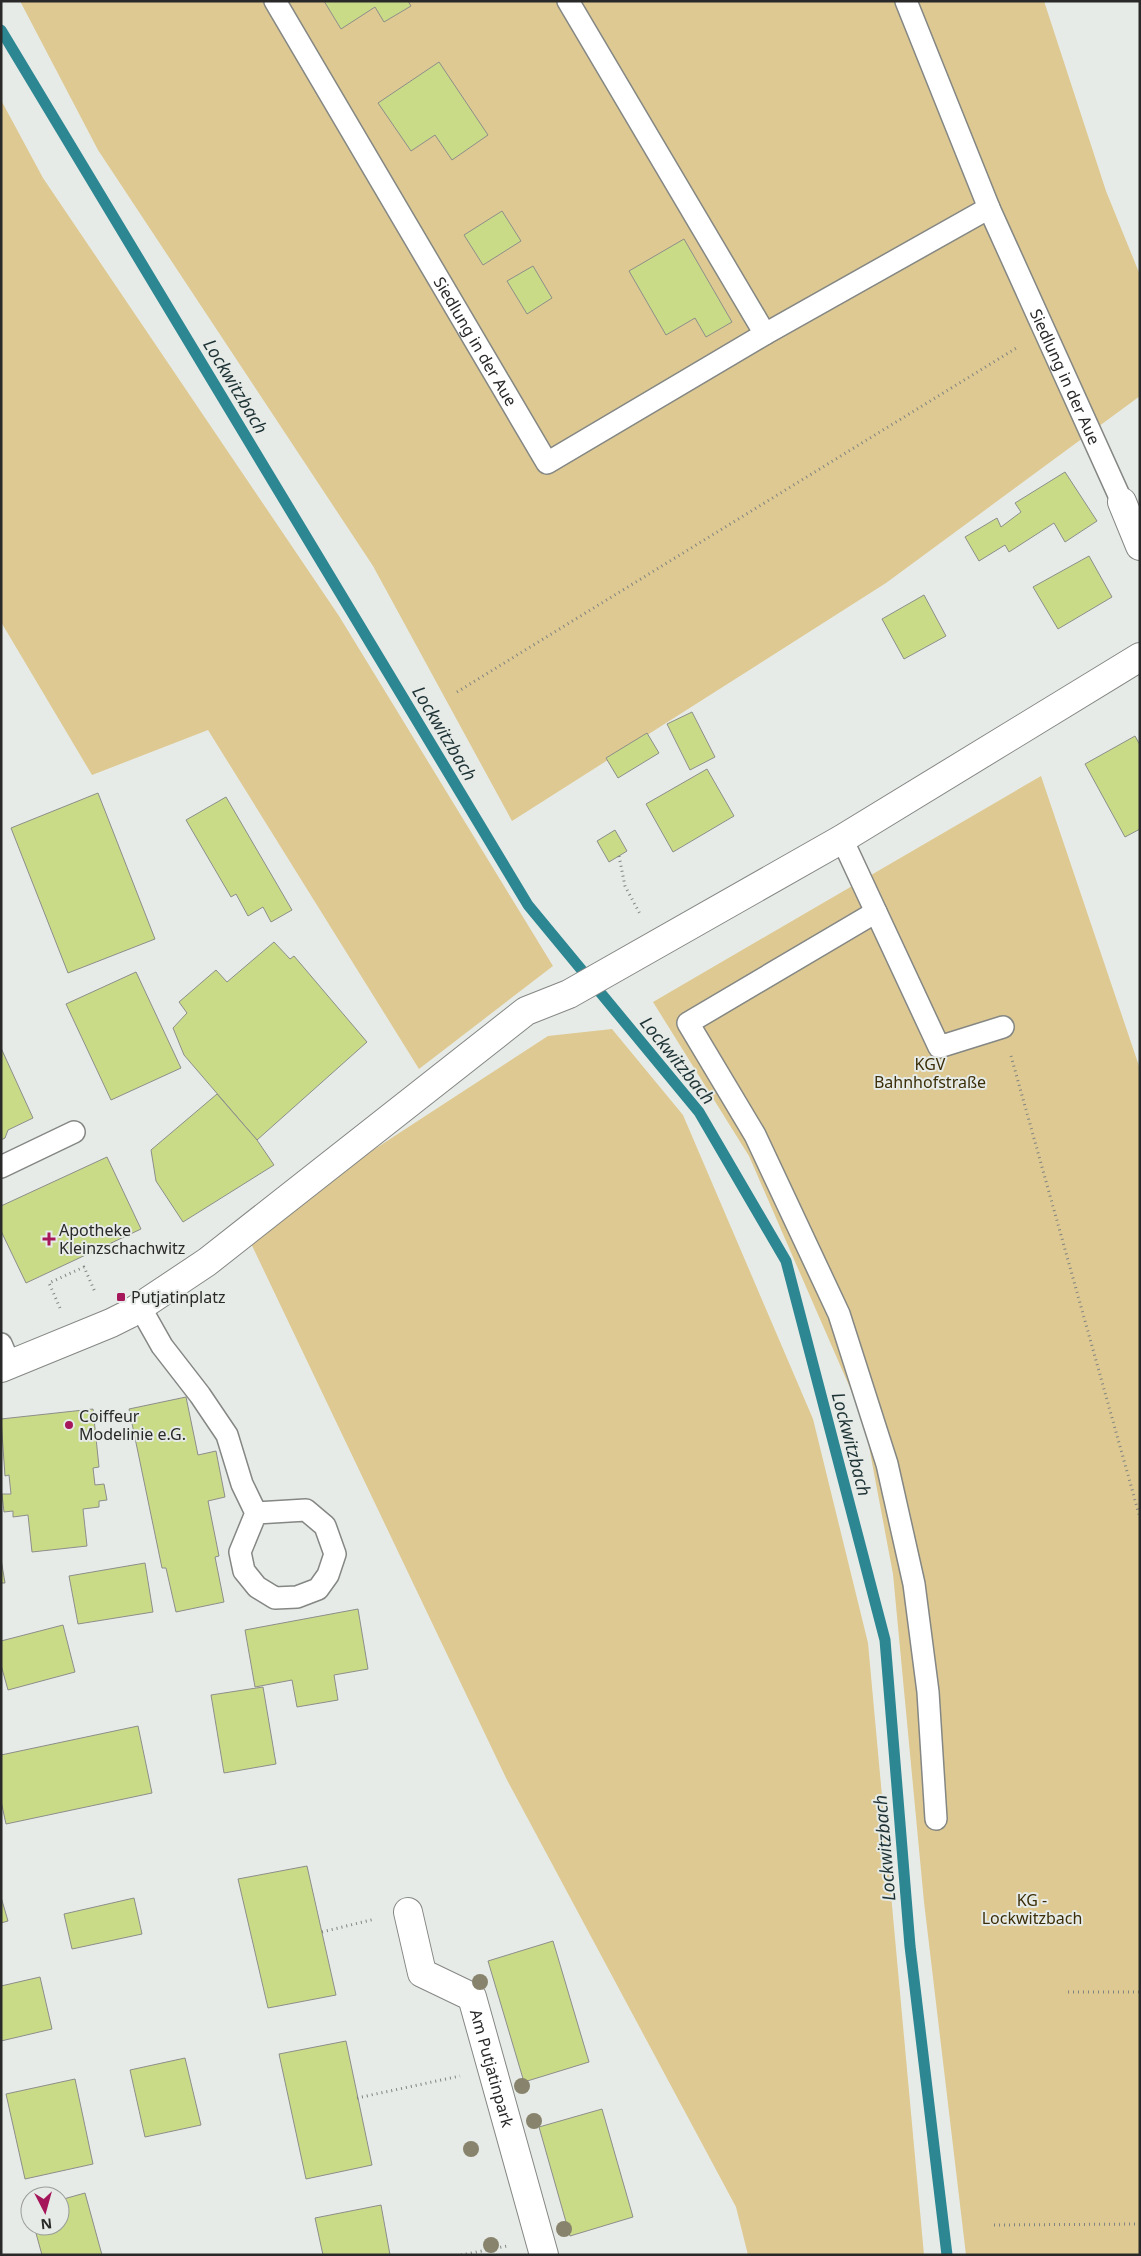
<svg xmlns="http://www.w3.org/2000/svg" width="1141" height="2256" font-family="'Noto Sans',sans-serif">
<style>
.green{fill:#dec992}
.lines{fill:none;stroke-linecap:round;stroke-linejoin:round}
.stream{stroke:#2c8792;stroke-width:11}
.building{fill:#c9db87;stroke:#8d8e8a}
.lane-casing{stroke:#848784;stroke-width:24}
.street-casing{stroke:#848784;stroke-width:30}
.path{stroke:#818481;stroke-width:3;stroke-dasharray:1 4;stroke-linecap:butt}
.lane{stroke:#fff;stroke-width:21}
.street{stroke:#fff;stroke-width:28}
.tree{fill:#88836c}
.poi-dot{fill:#a5175a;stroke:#e7ebe7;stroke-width:2}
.labels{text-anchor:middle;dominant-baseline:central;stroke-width:4;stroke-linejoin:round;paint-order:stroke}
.street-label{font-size:16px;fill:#282928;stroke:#e7ebe7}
.park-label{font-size:16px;fill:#3b2e08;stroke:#e7ebe7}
.poi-label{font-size:16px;fill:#282928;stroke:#e7ebe7;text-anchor:start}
.water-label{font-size:18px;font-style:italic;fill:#1d3235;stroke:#e7ebe7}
</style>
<rect width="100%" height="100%" fill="#e7ebe7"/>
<g class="green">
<polygon points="20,1 1044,1 1106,191 1140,275 1140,396 886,583 512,821 373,566 98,150"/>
<polygon points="1,100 43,178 339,616 553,966 419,1069 208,730 92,775 1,622"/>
<polygon points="1041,776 1140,1069 1140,2255 966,2255 924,1902 893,1574 864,1420 749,1156 653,1002"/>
<polygon points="612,1029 683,1115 813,1419 868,1643 924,2255 748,2255 736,2207 507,1780 246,1233 548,1036"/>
</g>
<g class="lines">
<polyline class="stream" points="1,30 528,905 699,1112 786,1261 885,1640 910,1946 947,2255"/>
</g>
<g class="building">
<polygon points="324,1 408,1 411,6 384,22 375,7 341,29"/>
<polygon points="439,62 488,135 452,160 435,135 411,151 378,103"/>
<polygon points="502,211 521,241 483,265 464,235"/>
<polygon points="684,239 732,322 706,337 695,318 666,335 629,271"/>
<polygon points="533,266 552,298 527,314 507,281"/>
<polygon points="1065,472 1097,521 1065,542 1054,523 1009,552 1005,545 979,561 965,537 997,518 1001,527 1021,512 1015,503"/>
<polygon points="1089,556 1112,597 1058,629 1033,587"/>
<polygon points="924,595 946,636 904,659 882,619"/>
<polygon points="692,712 715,757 690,770 667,724"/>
<polygon points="647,733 659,753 618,778 606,758"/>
<polygon points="1135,736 1140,745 1140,829 1125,837 1085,764"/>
<polygon points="707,769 734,816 673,852 646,804"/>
<polygon points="98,793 155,939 68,973 11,828"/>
<polygon points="226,797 292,910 271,922 263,907 248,916 236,894 231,897 186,820"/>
<polygon points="615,830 627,851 609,862 597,841"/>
<polygon points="274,942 290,959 294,956 367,1042 257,1140 184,1055 173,1028 187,1013 179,1002 216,970 227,982"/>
<polygon points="136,972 181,1068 111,1100 66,1004"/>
<polygon points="1,1048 33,1118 8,1130 5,1138 1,1140"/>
<polygon points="217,1094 257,1140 274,1165 183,1222 156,1181 151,1150"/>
<polygon points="107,1157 141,1229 26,1283 1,1231 1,1206"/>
<polygon points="186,1397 198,1455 216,1451 225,1497 208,1501 219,1556 215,1557 224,1602 176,1612 166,1568 162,1568 129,1409"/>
<polygon points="93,1409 99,1467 93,1468 95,1485 104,1484 107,1500 99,1501 99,1507 83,1509 87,1546 32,1552 28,1515 13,1517 13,1511 4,1512 2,1494 11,1494 9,1475 5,1476 1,1419"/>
<polygon points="1,1559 5,1583 1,1583"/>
<polygon points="145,1563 153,1612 78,1624 69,1576"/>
<polygon points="358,1609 368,1669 334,1675 338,1700 297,1707 292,1680 255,1687 245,1630"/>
<polygon points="63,1625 75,1672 8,1690 1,1665 1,1641"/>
<polygon points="263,1687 276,1764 224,1773 211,1695"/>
<polygon points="138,1726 152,1793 6,1824 1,1801 1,1755"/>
<polygon points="307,1866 336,1995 268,2008 238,1879"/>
<polygon points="1,1897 8,1921 1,1923"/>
<polygon points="134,1898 142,1934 72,1949 64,1914"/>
<polygon points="553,1941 589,2062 524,2082 488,1961"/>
<polygon points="40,1977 52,2029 1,2041 1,1986"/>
<polygon points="346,2041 372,2165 306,2179 279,2054"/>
<polygon points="185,2058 201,2125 145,2137 130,2070"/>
<polygon points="75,2079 93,2164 25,2179 6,2094"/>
<polygon points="602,2109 633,2217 570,2236 539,2127"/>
<polygon points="85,2193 102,2255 42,2255 34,2226 60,2226 60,2200"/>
<polygon points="381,2205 390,2255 323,2255 315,2218"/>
</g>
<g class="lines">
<defs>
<g id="lane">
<path id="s1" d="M275,1L547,463L765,334L989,208"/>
<polyline points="568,1 765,334"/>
<path id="s2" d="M906,1L989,208L1122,502"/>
<polyline points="842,839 939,1047 1003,1027"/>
<polyline points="876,912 688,1023 755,1135 839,1314 887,1464 914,1584 928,1692 936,1819"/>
<polyline points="1,1167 74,1132"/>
<polyline points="140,1307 162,1346 200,1395 227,1435 242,1484 256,1513 306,1510 325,1526 335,1554 328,1575 318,1589 297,1597 275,1598 257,1587 244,1571 240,1552 256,1513"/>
<polyline points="1,1344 10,1365"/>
</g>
<g id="street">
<polyline points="1122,502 1140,546"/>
<polyline points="1,1368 111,1323 129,1314 207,1262 526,1011 569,994 842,839 1140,657"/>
<path id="s3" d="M408,1912L422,1973L472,1997L544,2255"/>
</g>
</defs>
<use href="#lane" class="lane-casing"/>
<use href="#street" class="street-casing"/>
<g class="path">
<polyline points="457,692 1018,347"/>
<polyline points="619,856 625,886 640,914"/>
<polyline points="1011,1056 1140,1518"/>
<polyline points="60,1308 49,1283 84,1267 95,1292"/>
<polyline points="322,1932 375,1919"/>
<polyline points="1068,1992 1140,1992"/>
<polyline points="357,2098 460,2076"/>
<polyline points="994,2225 1140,2224"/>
<polyline points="461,2255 507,2246"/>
</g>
<use href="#lane" class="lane"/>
<use href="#street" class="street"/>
</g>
<g class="tree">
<circle cx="480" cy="1982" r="8"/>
<circle cx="522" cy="2086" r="8"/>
<circle cx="534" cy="2121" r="8"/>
<circle cx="471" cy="2149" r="8"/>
<circle cx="564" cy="2229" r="8"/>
<circle cx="491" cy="2245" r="8"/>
</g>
<g class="poi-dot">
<path d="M46.5 1231.5h5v5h5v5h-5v5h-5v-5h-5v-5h5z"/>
<rect x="116" y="1292" width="10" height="10" rx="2.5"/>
<circle cx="69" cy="1425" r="5"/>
</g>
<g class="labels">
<g class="street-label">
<text stroke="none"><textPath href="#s1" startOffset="395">Siedlung in der Aue</textPath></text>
<text stroke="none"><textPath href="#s2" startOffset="408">Siedlung in der Aue</textPath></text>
<text stroke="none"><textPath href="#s3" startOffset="192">Am Putjatinpark</textPath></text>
</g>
<g class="park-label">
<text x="930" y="1064">KGV<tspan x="930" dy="18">Bahnhofstraße</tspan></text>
<text x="1032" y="1900">KG -<tspan x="1032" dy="18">Lockwitzbach</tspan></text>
</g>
<g class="poi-label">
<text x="59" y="1230">Apotheke<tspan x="59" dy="18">Kleinzschachwitz</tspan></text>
<text x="131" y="1297">Putjatinplatz</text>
<text x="79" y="1416">Coiffeur<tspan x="79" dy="18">Modelinie e.G.</tspan></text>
</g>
<g class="water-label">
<text transform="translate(236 386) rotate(59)">Lockwitzbach</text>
<text transform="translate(445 733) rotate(59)">Lockwitzbach</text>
<text transform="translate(678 1060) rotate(51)">Lockwitzbach</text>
<text transform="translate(852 1444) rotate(75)">Lockwitzbach</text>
<text transform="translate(884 1848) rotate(-95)">Lockwitzbach</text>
</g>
</g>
<rect width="1141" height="2256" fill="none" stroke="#282928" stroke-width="5"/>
<g transform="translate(45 2211) rotate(174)"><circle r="24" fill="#e7ebe7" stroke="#9b9d9b"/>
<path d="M0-4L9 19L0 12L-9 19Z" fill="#a5175a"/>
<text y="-8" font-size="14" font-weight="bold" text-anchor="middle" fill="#282928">N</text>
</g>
</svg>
